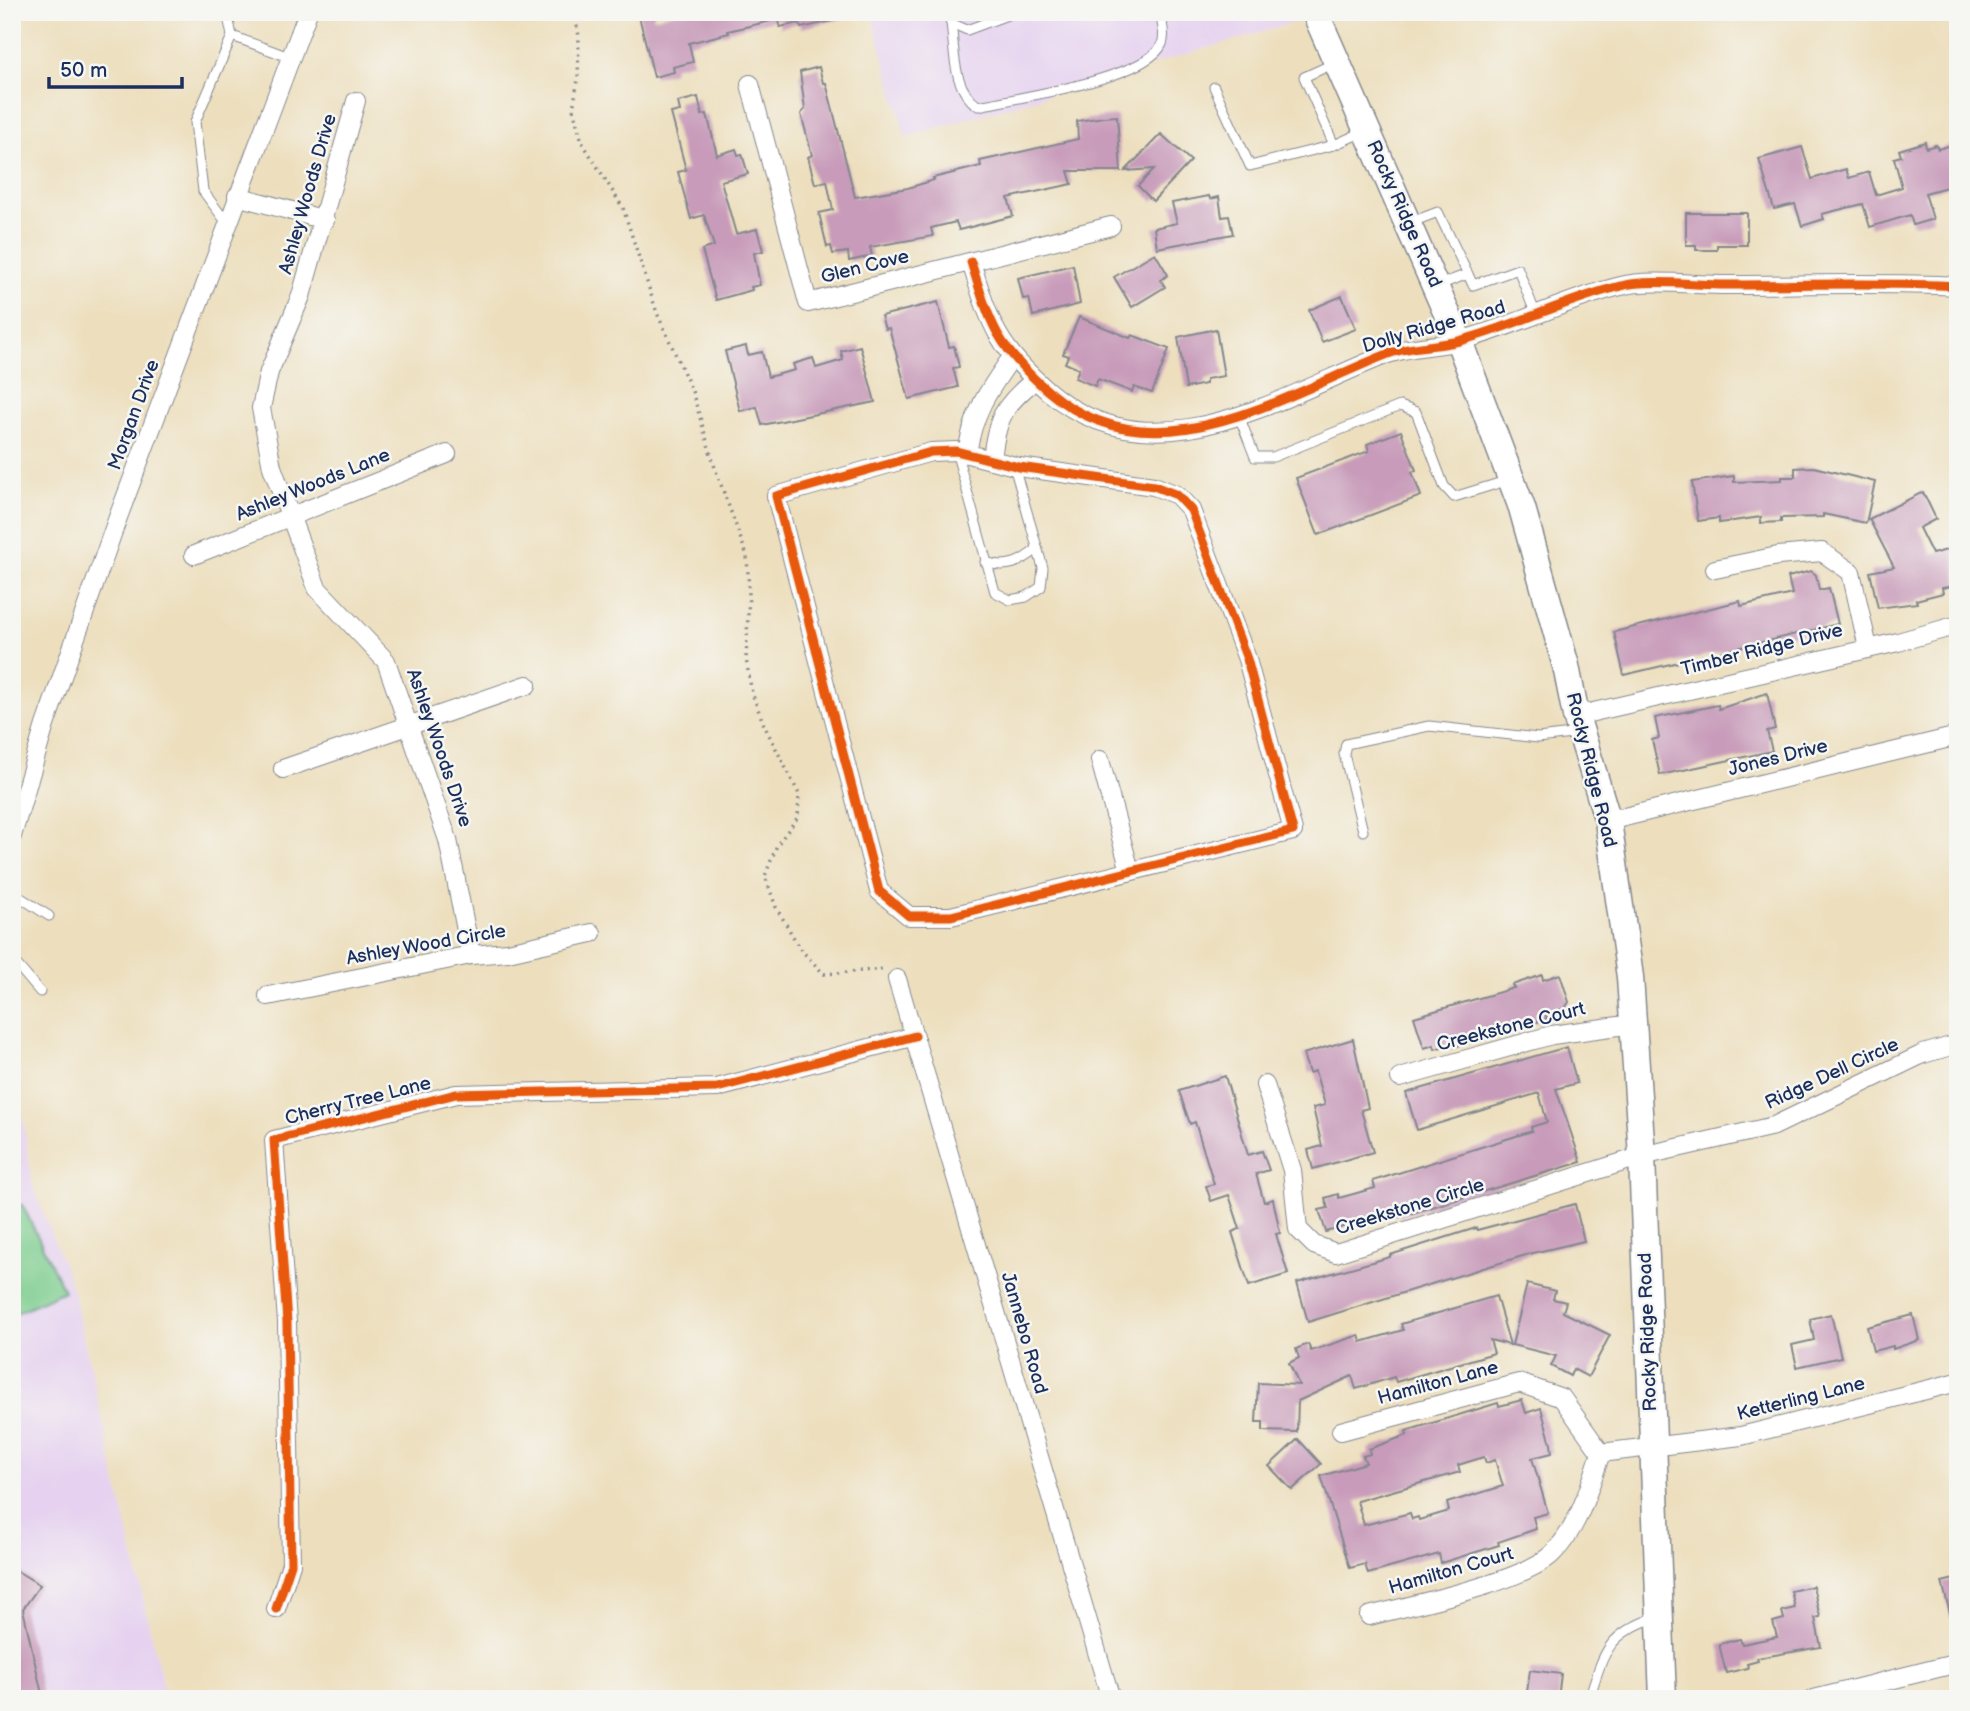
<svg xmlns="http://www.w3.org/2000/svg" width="1970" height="1711" font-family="'Balsamiq Sans',sans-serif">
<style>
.built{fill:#e6d2f0}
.green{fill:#7bcc8d;stroke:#4b7e76;stroke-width:2}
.building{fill:#c89bba;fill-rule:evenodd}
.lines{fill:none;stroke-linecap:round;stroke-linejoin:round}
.lane-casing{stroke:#84878e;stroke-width:11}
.street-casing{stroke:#84878e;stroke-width:20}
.secondary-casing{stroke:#84878e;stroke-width:29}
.path{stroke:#84878e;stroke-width:3.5;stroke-dasharray:2 5;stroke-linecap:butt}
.lane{stroke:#fff;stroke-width:9}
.street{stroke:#fff;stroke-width:18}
.secondary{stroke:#fff;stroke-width:26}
.cycleway-casing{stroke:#f6f6f2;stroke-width:13}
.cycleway{stroke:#e8590c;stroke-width:9}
.labels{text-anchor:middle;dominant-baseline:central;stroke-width:5;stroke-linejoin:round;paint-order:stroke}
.street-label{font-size:19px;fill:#1b2f5e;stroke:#f6f6f2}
</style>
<rect width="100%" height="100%" fill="#f6f6f2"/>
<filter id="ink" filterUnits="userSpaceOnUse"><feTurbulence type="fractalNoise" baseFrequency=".0143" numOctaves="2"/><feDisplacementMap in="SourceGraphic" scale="14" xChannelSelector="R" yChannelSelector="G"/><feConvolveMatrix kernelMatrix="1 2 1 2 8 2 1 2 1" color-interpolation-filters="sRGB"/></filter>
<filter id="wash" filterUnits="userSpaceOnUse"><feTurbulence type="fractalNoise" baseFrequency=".00686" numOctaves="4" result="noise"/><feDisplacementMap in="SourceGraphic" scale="28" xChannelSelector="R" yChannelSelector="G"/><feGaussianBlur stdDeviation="1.57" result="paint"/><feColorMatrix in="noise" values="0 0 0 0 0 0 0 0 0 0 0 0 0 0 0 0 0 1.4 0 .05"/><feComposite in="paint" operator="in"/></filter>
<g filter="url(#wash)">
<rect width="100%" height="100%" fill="#eddfbe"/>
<g class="built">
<polygon points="871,12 1299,12 1302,20 906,137"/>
<polygon points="12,1033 32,1184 72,1287 166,1699 12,1699"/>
</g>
<polygon class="green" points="22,1204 64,1291 12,1315 12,1209"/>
<g id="blocks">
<g class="building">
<polygon points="638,12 653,12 654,18 677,12 845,12 845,18 801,28 799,23 780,27 779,19 728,31 729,33 689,43 693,62 673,67 674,72 654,77"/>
<polygon points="819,67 823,83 826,83 855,197 908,188 934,180 933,178 981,166 980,161 1078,139 1077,121 1104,117 1117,116 1121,171 1068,171 1072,184 1008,198 1013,216 959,230 956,222 931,228 933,236 870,247 872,256 849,261 848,252 833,254 831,246 827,247 819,213 833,210 827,181 815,184 808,157 812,155 801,114 805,109 800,72"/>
<polygon points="698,97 702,115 707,114 717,155 736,149 738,155 742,154 748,174 721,181 736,234 757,229 763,251 754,253 760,285 751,287 752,290 716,300 702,250 714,246 704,215 691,219 678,172 686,170 671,113 680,111 678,102"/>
<polygon points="1161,134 1191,161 1153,201 1138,186 1154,169 1125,171"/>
<polygon points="1925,142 1926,148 1936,145 1938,149 1958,143 1958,184 1925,193 1933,219 1913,225 1910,215 1870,227 1863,204 1822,214 1824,219 1802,226 1795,204 1774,209 1759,159 1802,147 1812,179 1846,169 1849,178 1869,172 1876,195 1902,187 1894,158 1901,156 1899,150"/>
<polygon points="1209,196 1210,199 1219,197 1222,217 1229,216 1233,234 1157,248 1154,228 1177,223 1172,203"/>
<polygon points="1686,213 1747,213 1747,245 1717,245 1717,250 1696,250 1696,245 1686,245"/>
<polygon points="1155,253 1168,275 1161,280 1165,287 1132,307 1114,277"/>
<polygon points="1073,265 1080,304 1033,316 1029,298 1023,299 1018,278"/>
<polygon points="1342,296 1356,329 1322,342 1309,310"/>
<polygon points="938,302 949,347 954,346 959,367 953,368 958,387 909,399 889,328 885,329 881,316"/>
<polygon points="1079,317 1130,338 1132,335 1169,349 1152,393 1134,387 1132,392 1098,379 1095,386 1075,378 1079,369 1065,363 1068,356 1063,354"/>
<polygon points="1216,329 1224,376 1206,379 1206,384 1186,388 1178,337"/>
<polygon points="746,346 748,355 762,352 768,377 795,370 793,364 813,358 816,368 843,360 841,351 860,346 875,402 762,425 757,407 740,411 725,351"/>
<polygon points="1401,431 1416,470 1412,472 1421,496 1318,535 1296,478 1369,451 1367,444"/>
<polygon points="1814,467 1875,482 1866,523 1823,514 1823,517 1781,518 1781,522 1761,523 1761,517 1719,523 1719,518 1698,521 1692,482 1734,476 1734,482 1782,480 1782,477 1795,477 1795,468"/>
<polygon points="1923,492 1936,519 1919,528 1932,554 1954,548 1958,585 1942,588 1943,593 1916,600 1917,603 1878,608 1870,572 1894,567 1869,519"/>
<polygon points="1811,571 1816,575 1819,590 1829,588 1838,624 1624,675 1614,632 1740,601 1741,606 1792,594 1788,577"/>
<polygon points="1767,693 1775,729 1767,731 1772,751 1660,775 1652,740 1659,738 1655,718 1718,705 1719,709"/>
<polygon points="1560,974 1569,1002 1565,1008 1546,1016 1547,1019 1500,1033 1500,1031 1469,1037 1470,1042 1453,1047 1452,1044 1435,1049 1434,1045 1424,1048 1414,1017 1514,988 1512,985 1542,975 1543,980"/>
<polygon points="1353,1039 1368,1108 1361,1110 1373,1152 1313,1169 1308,1150 1322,1146 1313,1108 1325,1105 1315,1071 1309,1073 1303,1054"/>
<polygon points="1567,1047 1577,1083 1556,1089 1581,1162 1399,1217 1398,1213 1383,1215 1326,1232 1319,1210 1328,1208 1325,1198 1338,1194 1339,1198 1375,1188 1373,1181 1532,1131 1531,1127 1547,1122 1539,1093 1417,1130 1406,1093"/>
<polygon points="1225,1076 1248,1155 1262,1151 1269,1170 1256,1174 1264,1202 1273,1199 1280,1233 1276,1234 1288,1274 1249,1286 1232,1232 1240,1229 1229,1195 1211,1201 1206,1186 1214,1184 1195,1122 1190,1124 1179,1091"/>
<polygon points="1575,1204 1584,1241 1529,1254 1308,1322 1297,1283 1390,1257 1390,1255 1476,1228 1477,1230"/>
<polygon points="1527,1284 1555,1291 1553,1299 1566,1302 1563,1312 1610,1335 1588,1377 1573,1369 1570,1376 1551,1366 1556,1356 1512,1345"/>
<polygon points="1496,1296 1510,1345 1490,1340 1494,1353 1396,1382 1394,1377 1356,1389 1352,1376 1298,1401 1297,1432 1263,1431 1263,1422 1256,1422 1258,1383 1299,1385 1289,1363 1299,1358 1296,1349 1308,1344 1311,1351 1359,1335 1361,1342 1403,1330 1401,1324"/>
<polygon points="1831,1314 1841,1357 1797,1367 1792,1345 1814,1340 1810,1319"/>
<polygon points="1913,1315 1919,1340 1893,1349 1893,1346 1873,1351 1867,1327"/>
<path d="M1522,1400L1526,1413L1541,1408L1551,1444L1552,1453L1532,1458L1548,1513L1533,1517L1536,1529L1498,1542L1499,1545L1441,1563L1439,1554L1368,1574L1365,1564L1350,1568L1321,1476L1366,1463L1363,1456L1370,1454L1369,1449L1407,1435L1406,1431L1498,1403L1499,1406ZM1484,1457L1486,1463L1495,1460L1503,1486L1447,1503L1449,1511L1419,1520L1418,1517L1412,1519L1410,1513L1364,1525L1357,1501L1460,1472L1458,1465Z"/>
<polygon points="1298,1439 1321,1464 1292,1490 1269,1466"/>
<polygon points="12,1568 40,1585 23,1609 43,1699 12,1699"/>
<polygon points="1958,1578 1958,1625 1953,1625 1942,1582"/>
<polygon points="1813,1586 1820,1617 1815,1618 1821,1647 1757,1658 1758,1661 1747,1664 1748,1668 1726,1673 1719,1644 1740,1639 1742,1644 1777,1637 1773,1622 1784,1619 1782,1611 1795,1608 1791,1591"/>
<polygon points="1530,1670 1561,1674 1558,1699 1526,1699"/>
</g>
</g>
</g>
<g filter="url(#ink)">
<use href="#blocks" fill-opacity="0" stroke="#84878e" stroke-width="2"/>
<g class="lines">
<defs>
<g id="lane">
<polyline points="947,12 951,23 967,30 1015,12"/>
<path d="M951,23C955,51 952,89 978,106C1016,98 1147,79 1162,44C1166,34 1162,21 1159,12"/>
<polyline points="232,36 289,57"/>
<polyline points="1335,63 1304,77 1334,145 1365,131"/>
<polyline points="1214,87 1250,166 1334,145"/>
<polyline points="227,223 203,191 195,122 232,36 227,12"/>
<polyline points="1409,223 1438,212 1473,285 1518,269 1536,315"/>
<polyline points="1436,286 1468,274"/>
<polyline points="1239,416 1255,457 1273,457 1400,406 1416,412 1444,486 1454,497 1509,480"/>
<polyline points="956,451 995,592 1010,600 1026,597 1041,587 1043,568 1014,466"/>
<path d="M985,562C1007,569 1020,563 1037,549"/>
<polyline points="1363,831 1344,754 1346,744 1429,726 1538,738 1580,733"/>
<polyline points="12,892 49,916"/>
<polyline points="12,959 40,992"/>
<path d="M1589,1699C1604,1651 1608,1633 1657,1617"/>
</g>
<g id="street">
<polyline points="750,84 808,303 1111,226"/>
<polyline points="356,101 301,296 269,372 261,408 272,467 317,588 386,661 448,840 471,955"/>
<polyline points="237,196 325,220"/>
<path d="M971,262C990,324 997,347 1048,391C1152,480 1278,398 1383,356C1406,346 1434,347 1459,341C1514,327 1566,299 1621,286C1647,279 1697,285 1726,285C1803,285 1881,282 1958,286"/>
<polygon points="956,451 1019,467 1154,486 1177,495 1191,510 1247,659 1293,831 951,916 909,916 879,891 776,496 931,452"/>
<path d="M967,454C973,412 988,391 1012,357"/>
<path d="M992,460C996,420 1003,405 1035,380"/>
<polyline points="194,555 447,454"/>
<polyline points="1715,569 1778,556 1822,552 1851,572 1868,648"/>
<polyline points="1576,716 1898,642 1958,625"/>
<polyline points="1100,760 1130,871"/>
<polyline points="283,769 527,685"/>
<polyline points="1608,821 1958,736"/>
<polyline points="12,836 45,725 117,520 308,12"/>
<polyline points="897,979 1111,1699"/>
<polyline points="268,996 471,955 508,952 592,933"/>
<polyline points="1400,1078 1552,1035 1633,1024"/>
<polyline points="1265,1085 1292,1170 1298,1229 1314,1245 1336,1253 1642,1156 1774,1126 1923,1054 1958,1044"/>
<polyline points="1341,1431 1519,1383 1562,1398 1601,1453"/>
<polyline points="276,1609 291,1564 287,1322 274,1140 456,1094 717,1088 915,1036"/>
<path d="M1369,1616C1414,1604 1521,1583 1552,1554C1579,1528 1589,1488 1601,1453L1741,1436L1958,1382"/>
<polyline points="1814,1699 1958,1663"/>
</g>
<polyline id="secondary" points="1315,12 1459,341 1522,508 1566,666 1576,716 1608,821 1630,977 1642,1156 1663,1699"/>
</defs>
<use href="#lane" class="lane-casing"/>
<use href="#street" class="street-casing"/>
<use href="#secondary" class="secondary-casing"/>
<polyline class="path" points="574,12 579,36 578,79 573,109 582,142 623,208 657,313 692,391 716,471 747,556 749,592 746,659 752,693 764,725 799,794 798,817 777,845 765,876 776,907 801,950 824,974 885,969"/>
<use href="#lane" class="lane"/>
<use href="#street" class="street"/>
<use href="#secondary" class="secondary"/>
<defs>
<g id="cycleway">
<path d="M971,262C990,324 997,347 1048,391C1152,480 1278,398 1383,356C1406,346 1434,347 1459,341C1514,327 1566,299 1621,286C1647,279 1697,285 1726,285C1803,285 1881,282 1958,286"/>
<polygon points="956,451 1019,467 1154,486 1177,495 1191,510 1247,659 1293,831 951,916 909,916 879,891 776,496 931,452"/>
<polyline points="276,1609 291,1564 287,1322 274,1140 456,1094 717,1088 915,1036"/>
</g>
</defs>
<use href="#cycleway" class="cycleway-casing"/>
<use href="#cycleway" class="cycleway"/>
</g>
</g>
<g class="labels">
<g class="street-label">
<text transform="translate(308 194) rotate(-74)">Ashley Woods Drive</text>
<text transform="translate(1404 214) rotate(66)">Rocky Ridge Road</text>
<text transform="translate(865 267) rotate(-14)">Glen Cove</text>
<text transform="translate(1434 327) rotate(-16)">Dolly Ridge Road</text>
<text transform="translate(134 415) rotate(-70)">Morgan Drive</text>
<text transform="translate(313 485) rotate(-22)">Ashley Woods Lane</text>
<text transform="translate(1762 650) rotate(-14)">Timber Ridge Drive</text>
<text transform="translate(439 748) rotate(71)">Ashley Woods Drive</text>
<text transform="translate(1778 758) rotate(-14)">Jones Drive</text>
<text transform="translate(1591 770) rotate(76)">Rocky Ridge Road</text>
<text transform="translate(426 945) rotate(-10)">Ashley Wood Circle</text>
<text transform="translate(1511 1027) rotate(-14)">Creekstone Court</text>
<text transform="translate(1832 1074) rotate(-25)">Ridge Dell Circle</text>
<text transform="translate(358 1101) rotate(-14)">Cherry Tree Lane</text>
<text transform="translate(1410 1207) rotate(-17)">Creekstone Circle</text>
<text transform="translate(1648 1332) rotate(-92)">Rocky Ridge Road</text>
<text transform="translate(1024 1333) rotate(74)">Jannebo Road</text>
<text transform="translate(1438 1383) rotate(-15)">Hamilton Lane</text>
<text transform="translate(1801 1399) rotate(-14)">Ketterling Lane</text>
<text transform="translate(1451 1571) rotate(-16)">Hamilton Court</text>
</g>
</g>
<rect width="1970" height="1711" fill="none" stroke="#f6f6f2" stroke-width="42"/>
<path d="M49 77v10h133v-10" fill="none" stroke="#1b2f5e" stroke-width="3.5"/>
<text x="60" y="77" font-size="21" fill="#1b2f5e" stroke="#f6f6f2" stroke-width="5" paint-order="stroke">50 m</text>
</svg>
